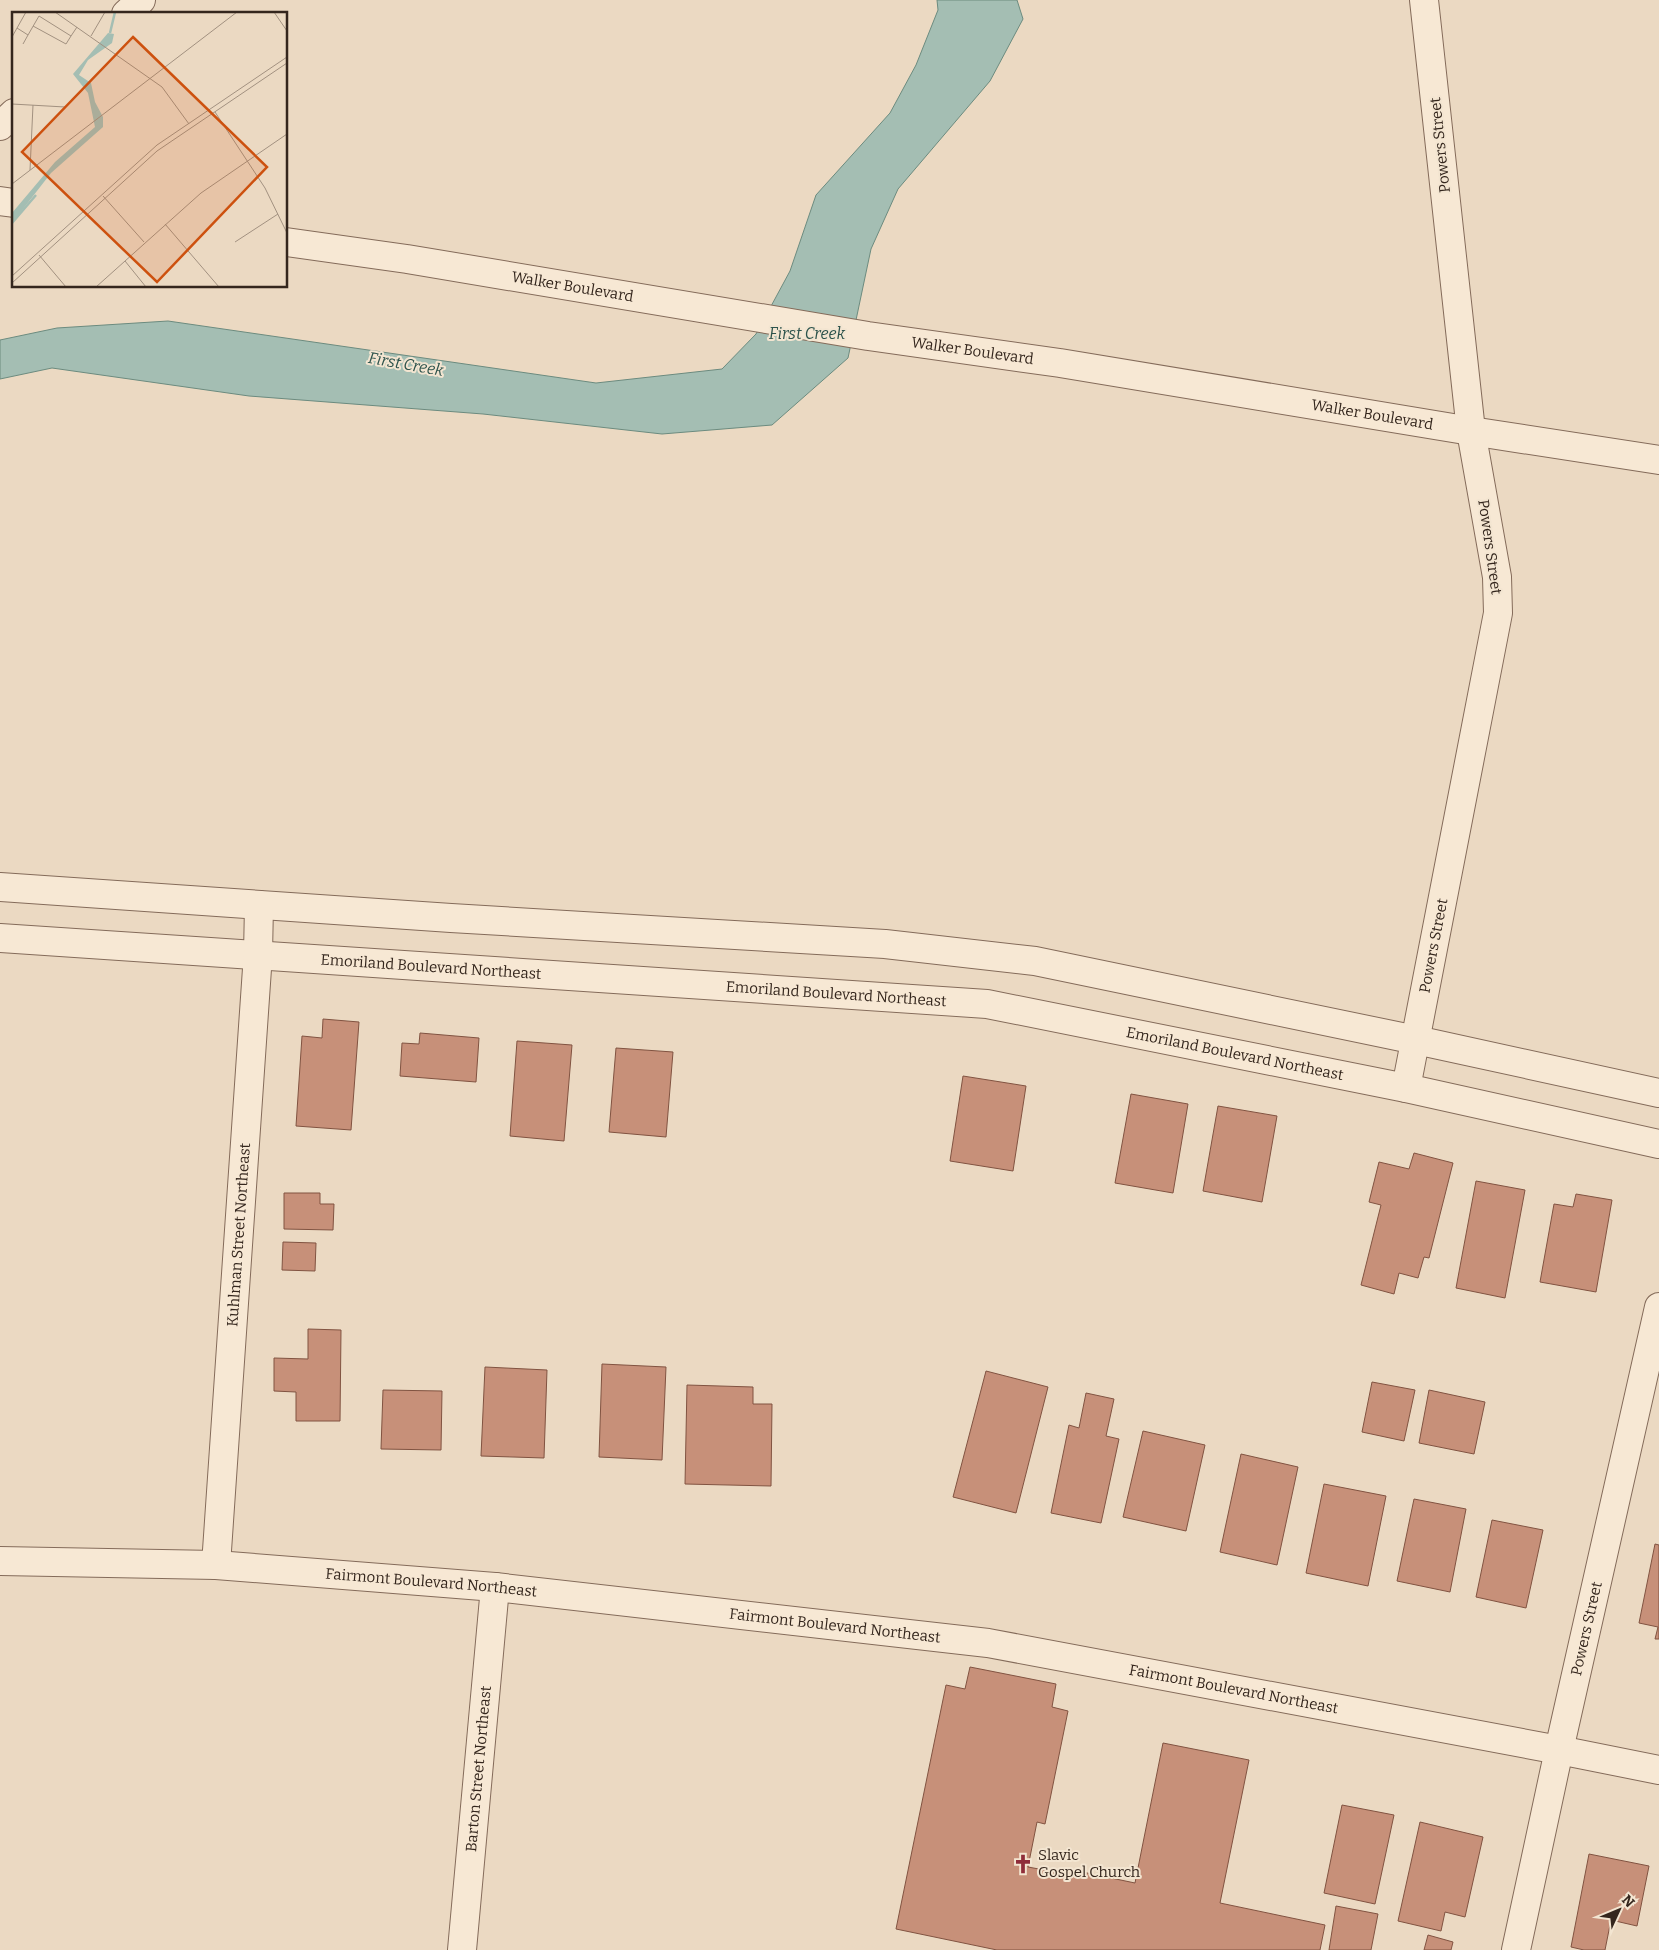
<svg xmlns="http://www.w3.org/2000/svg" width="1659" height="1950" font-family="Bitter,serif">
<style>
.water{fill:#a4beb3;stroke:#6c8b7f}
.building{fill:#c79079;stroke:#815341}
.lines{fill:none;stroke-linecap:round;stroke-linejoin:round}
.street-casing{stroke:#846b5a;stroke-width:30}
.street{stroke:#f7e8d4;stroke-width:28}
.labels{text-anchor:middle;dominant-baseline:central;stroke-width:4;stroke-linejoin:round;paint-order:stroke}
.street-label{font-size:15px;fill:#34261d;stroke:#f3e5d1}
.poi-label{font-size:15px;fill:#34261d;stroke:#f3e5d1;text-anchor:start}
.water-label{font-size:16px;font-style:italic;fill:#2d534c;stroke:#f3e5d1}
.inset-river{fill:none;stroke:#a4beb3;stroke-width:2.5}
.inset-road{fill:none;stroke:#a29180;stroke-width:1}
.view{fill:#cd510f;fill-opacity:0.15;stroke:#cd510f;stroke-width:2.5}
.inset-edge{fill:none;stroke:#34261d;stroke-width:2.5}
</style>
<rect width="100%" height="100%" fill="#ebd9c2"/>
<polygon class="water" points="937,0 1017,0 1023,19 990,81 898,189 871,249 848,358 772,425 662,434 483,414 249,396 52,368 0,379 0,340 57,328 168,321 596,383 722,369 756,334 790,271 816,195 890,113 916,65 938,10"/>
<g class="building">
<polygon points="323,1019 359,1022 351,1130 296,1126 302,1036 322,1038"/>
<polygon points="420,1033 479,1038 476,1082 400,1076 402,1043 419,1044"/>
<polygon points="517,1041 572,1045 564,1141 510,1136"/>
<polygon points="616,1048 673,1052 666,1137 609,1132"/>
<polygon points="963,1076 1026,1086 1013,1171 950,1161"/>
<polygon points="1131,1094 1188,1104 1173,1193 1115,1183"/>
<polygon points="1218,1106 1277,1116 1262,1202 1203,1191"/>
<polygon points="1414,1153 1453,1163 1429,1258 1424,1257 1418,1278 1399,1273 1394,1294 1361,1285 1381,1205 1369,1202 1379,1162 1409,1169"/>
<polygon points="1476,1181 1525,1190 1505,1298 1456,1288"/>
<polygon points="284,1193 320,1193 320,1204 334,1204 333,1230 284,1229"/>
<polygon points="1576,1194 1612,1200 1596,1292 1540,1282 1554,1204 1573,1207"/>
<polygon points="283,1242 316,1243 315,1271 282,1270"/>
<polygon points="308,1329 341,1330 340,1421 296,1421 296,1392 274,1391 274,1358 308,1359"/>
<polygon points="602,1364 666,1367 662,1460 599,1457"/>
<polygon points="485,1367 547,1370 544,1458 481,1456"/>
<polygon points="986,1371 1048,1387 1016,1513 953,1497"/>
<polygon points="1372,1382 1415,1390 1404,1441 1362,1432"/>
<polygon points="687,1385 753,1387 753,1404 772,1404 771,1486 685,1484"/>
<polygon points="383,1390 442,1391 441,1450 381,1449"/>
<polygon points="1429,1390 1485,1402 1474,1454 1419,1443"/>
<polygon points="1086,1393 1114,1399 1106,1436 1119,1439 1101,1523 1051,1513 1069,1425 1079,1428"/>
<polygon points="1143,1431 1205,1445 1186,1531 1123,1517"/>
<polygon points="1241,1454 1298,1467 1277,1565 1220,1552"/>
<polygon points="1324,1484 1386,1496 1368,1586 1306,1573"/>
<polygon points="1414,1499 1466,1509 1450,1592 1397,1581"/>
<polygon points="1492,1520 1543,1530 1526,1608 1476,1597"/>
<polygon points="1655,1544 1659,1545 1659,1639 1655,1639 1658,1627 1639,1623"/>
<polygon points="970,1667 1056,1684 1052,1707 1068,1711 1045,1824 1037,1822 1028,1867 1066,1874 1068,1869 1135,1883 1163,1743 1249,1760 1220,1903 1325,1925 1320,1950 997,1950 896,1929 946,1685 965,1689"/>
<polygon points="1342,1805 1394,1815 1375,1904 1324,1893"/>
<polygon points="1420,1822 1483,1837 1465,1917 1445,1912 1441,1931 1398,1921"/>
<polygon points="1589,1854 1649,1866 1637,1926 1611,1920 1605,1950 1584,1950 1571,1947"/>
<polygon points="1336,1906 1378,1914 1371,1950 1329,1950"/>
<polygon points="1428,1935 1453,1942 1451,1950 1424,1950"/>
</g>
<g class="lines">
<defs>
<g id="street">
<polyline points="126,14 141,0"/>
<polyline points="0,126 14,113"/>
<polyline points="0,201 14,203"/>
<path id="s1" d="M286,242L407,259L868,336L1060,363L1471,431L1659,460"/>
<polyline points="0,887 451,918 885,944 1035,961 1416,1040 1659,1093"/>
<path id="s2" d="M0,938L987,1004L1406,1088L1659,1144"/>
<path id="s3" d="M1406,1088L1498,613L1497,577L1471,431L1424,0"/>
<path id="s4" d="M0,1561L216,1565L495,1587L988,1643L1559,1750L1659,1770"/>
<path id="s5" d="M216,1565L258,954L259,905"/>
<path id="s6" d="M462,1950L495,1587"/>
<path id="s7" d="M1516,1950L1559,1750L1659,1307"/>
</g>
</defs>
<use href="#street" class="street-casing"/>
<use href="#street" class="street"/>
</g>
<defs>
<symbol id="church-bare" viewBox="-9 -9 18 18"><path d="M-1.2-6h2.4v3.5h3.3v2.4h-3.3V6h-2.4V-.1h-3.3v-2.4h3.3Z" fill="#8f2d3a" stroke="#f3e5d1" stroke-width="2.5" paint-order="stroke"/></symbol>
</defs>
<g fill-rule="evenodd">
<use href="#church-bare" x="1009" y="1850" width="28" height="28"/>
</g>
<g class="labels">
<g class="street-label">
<text transform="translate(1440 145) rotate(-96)">Powers Street</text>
<text stroke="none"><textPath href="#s1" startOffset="290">Walker Boulevard</textPath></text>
<text stroke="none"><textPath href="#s1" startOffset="695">Walker Boulevard</textPath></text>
<text stroke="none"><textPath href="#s1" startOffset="1100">Walker Boulevard</textPath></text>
<text transform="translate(1490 547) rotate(82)">Powers Street</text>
<text stroke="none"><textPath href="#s3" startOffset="145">Powers Street</textPath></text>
<text stroke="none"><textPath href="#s2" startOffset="432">Emoriland Boulevard Northeast</textPath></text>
<text stroke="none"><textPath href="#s2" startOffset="838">Emoriland Boulevard Northeast</textPath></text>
<text stroke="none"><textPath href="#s2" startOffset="1242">Emoriland Boulevard Northeast</textPath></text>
<text stroke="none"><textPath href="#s5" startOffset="331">Kuhlman Street Northeast</textPath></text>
<text stroke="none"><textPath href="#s4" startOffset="432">Fairmont Boulevard Northeast</textPath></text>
<text stroke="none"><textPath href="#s4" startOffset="838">Fairmont Boulevard Northeast</textPath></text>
<text stroke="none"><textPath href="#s7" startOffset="329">Powers Street</textPath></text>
<text stroke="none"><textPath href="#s4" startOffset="1242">Fairmont Boulevard Northeast</textPath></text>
<text stroke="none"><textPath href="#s6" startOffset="182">Barton Street Northeast</textPath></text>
</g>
<g class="poi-label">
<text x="1038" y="1855">Slavic<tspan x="1038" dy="17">Gospel Church</tspan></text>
</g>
<g class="water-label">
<text x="807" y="333">First Creek</text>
<text transform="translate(406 364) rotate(10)">First Creek</text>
</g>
</g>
<g transform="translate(12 12)">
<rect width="275" height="275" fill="#ebd9c2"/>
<path d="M96,21L102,22L100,31L76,48L67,63L79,71L83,90L91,105V115L39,161L0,211V201L43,150L83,115L76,81L61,62Z" fill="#a4beb3"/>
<path class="inset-river" d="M98,21L103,0M0,211L24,183"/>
<path class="inset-road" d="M43,0L150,75L177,112M262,0L275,19M21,14L54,32L59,24M5,16L16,23L11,32M16,23L27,4L59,24L65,15M79,24L93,0M0,25L14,0M0,92L53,95M203,100L253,176L275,221M18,158L21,93M0,172L225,0M91,184L132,230M153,212L207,275M223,230L266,202M27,243L54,275M113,249L134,275M0,264L145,133L275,45M0,271L145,139L275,51M84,275L189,181L275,122"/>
<path class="view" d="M121,25L255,155L145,270L10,140Z"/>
<rect width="275" height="275" class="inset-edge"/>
</g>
<g transform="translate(1619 1910) rotate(46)" stroke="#f3e5d1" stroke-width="4" paint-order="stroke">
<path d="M0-4L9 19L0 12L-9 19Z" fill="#34261d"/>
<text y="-8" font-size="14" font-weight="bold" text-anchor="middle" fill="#34261d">N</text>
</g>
</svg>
